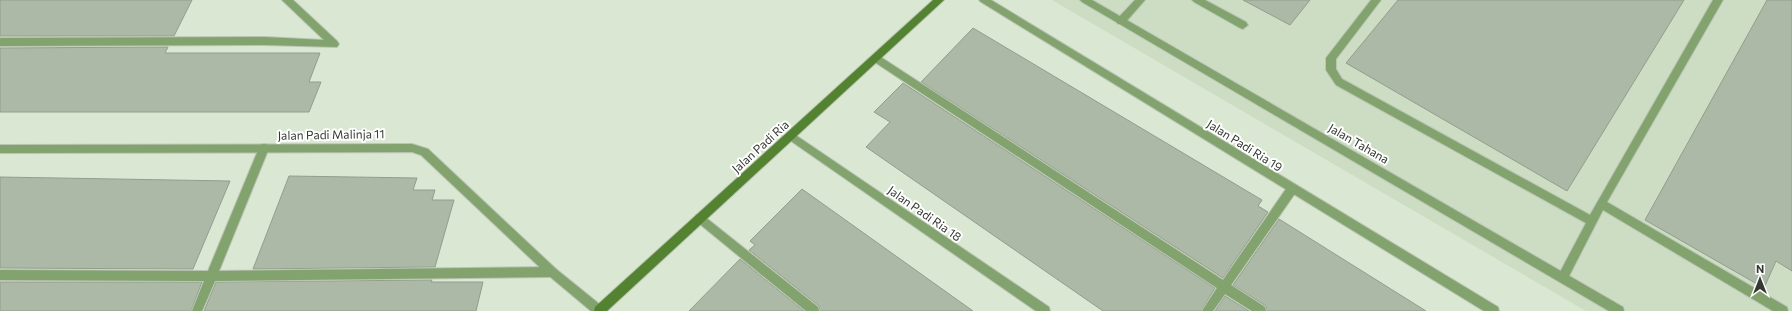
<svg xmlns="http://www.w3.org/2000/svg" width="1792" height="311" font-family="Commissioner,sans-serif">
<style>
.built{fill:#ccddc3}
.building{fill:#adb9a7;stroke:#929e8c}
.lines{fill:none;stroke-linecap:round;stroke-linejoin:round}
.lane-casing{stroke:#b9c4b3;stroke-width:2}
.street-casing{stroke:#b9c4b3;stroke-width:2}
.secondary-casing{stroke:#b9c4b3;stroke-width:2}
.lane{fill:#82a26e;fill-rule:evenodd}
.street{fill:#82a26e;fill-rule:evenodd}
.secondary{fill:#538231;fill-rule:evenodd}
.labels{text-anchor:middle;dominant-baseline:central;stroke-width:4;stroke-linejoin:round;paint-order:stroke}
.street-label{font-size:12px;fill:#343931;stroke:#fff}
</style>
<rect width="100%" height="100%" fill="#dae7d3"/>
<polygon class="built" points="1052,0 1792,0 1792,311 1586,311"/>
<g class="building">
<polygon points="0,0 192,0 174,36 0,36"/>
<polygon points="1243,0 1310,0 1290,25"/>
<polygon points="1398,0 1684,0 1567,191 1346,63"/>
<polygon points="1767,0 1792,0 1792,271 1776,261 1764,288 1645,220"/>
<polygon points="973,28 1262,200 1258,206 1268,212 1223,278 921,82"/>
<polygon points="168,47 165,53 320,53 309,82 321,82 309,112 0,112 0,48"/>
<polygon points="903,83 1215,288 1201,311 1103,311 866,147 890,122 874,112"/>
<polygon points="289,176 417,178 413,190 435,190 432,200 454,200 435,267 253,269"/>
<polygon points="0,177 230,181 193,269 0,268"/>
<polygon points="802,189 973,311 820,311 819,306 749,250 755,245 750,241"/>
<polygon points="1279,219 1426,311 1267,311 1266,306 1233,285"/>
<polygon points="740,259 804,311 689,311"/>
<polygon points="432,280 431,282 483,282 476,311 204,311 216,282"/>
<polygon points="0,282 202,282 191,311 0,311"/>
<polygon points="1225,296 1249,311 1215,311"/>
</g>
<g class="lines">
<defs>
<g id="lane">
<polygon points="282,0 293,0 337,41 339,44 337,47 265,45 0,46 0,38 265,37 324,40"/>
<polygon points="1135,0 1145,0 1124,24 1118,24 1116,21 1118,18"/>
<polygon points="1192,0 1205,0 1246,22 1248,25 1243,29 1240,28 1194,2"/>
<polygon points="1371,0 1381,0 1336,59 1336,69 1342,79 1590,215 1713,0 1723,0 1607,202 1787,307 1788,311 1773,311 1603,210 1567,280 1563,282 1559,280 1558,277 1559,274 1586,223 1336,85 1326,70 1326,58"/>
<polygon points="876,54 1223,280 1288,186 1292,185 1296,186 1297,189 1296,192 1231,285 1265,307 1266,311 1252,311 1225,294 1213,311 1202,311 1217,288 873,61 871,58 873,55"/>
<polygon points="264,144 268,145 269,148 219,271 552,267 556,269 557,272 556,275 552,277 215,281 202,311 192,311 204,281 0,280 0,270 208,271 259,148 260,145"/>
<polygon points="700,213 818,307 819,311 806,311 696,221 695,218 696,215"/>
</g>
<g id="street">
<polygon points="979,0 991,0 1498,307 1499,311 1484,311 981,2"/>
<polygon points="1080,0 1092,0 1623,307 1624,311 1609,311 1082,2"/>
<polygon points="791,132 1049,307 1050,311 1036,311 788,139 786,136 788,133"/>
<polygon points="412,144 428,149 556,269 603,307 604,311 591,311 548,275 421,155 412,152 0,153 0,145"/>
</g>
<polygon id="secondary" points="933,0 944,0 607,311 594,311 595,307"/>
</defs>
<use href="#lane" class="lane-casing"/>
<use href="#street" class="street-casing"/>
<use href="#secondary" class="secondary-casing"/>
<use href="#lane" class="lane"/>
<use href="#street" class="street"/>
<use href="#secondary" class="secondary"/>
</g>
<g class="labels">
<g class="street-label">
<text transform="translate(331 134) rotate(-1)">Jalan Padi Malinja 11</text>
<text transform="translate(1359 143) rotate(30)">Jalan Tahana</text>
<text transform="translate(1245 145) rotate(32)">Jalan Padi Ria 19</text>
<text transform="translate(760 146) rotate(-42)">Jalan Padi Ria</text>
<text transform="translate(925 213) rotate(35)">Jalan Padi Ria 18</text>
</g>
</g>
<g transform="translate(1760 279)" stroke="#ffffff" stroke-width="3" paint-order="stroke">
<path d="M0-3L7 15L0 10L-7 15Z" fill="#343931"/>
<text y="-6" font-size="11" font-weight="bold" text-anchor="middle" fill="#343931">N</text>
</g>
</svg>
